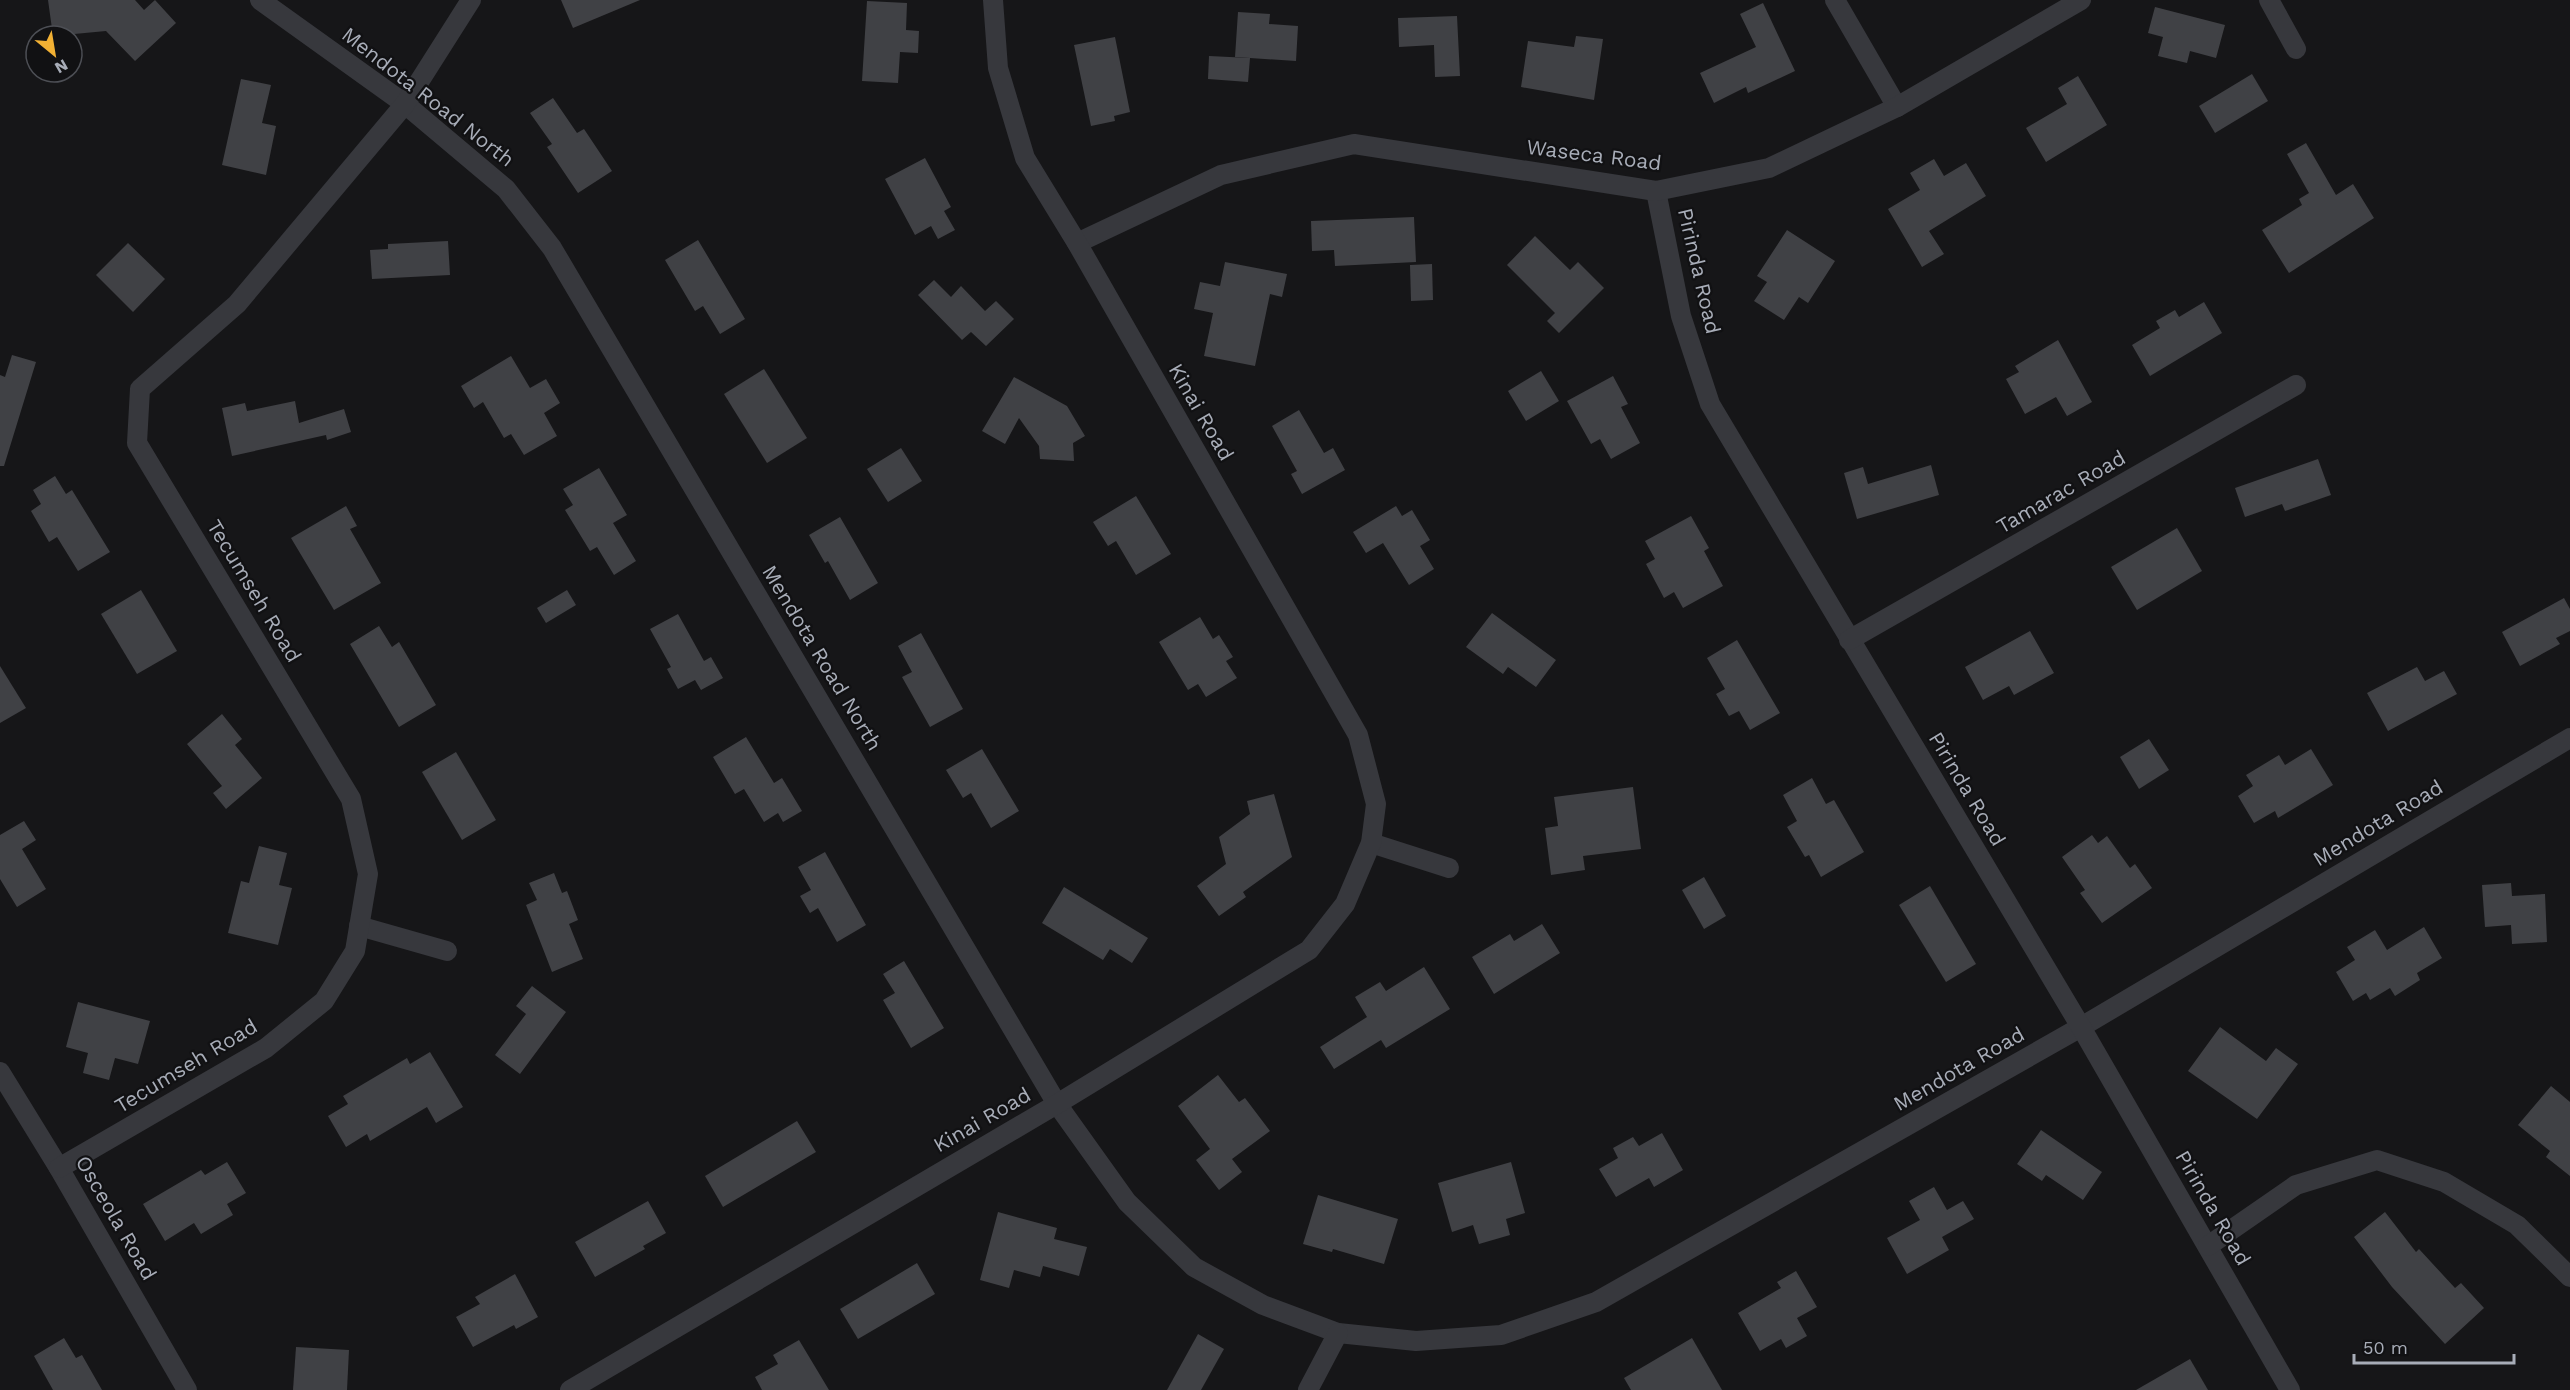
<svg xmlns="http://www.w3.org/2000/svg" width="2570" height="1390" font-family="'Work Sans',sans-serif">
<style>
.building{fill:#404145}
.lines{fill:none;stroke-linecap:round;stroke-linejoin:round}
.minor{stroke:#37383d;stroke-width:20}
.labels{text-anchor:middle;stroke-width:4.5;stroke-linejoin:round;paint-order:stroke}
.street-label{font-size:21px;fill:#a8adb8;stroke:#111113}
</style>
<rect width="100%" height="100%" fill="#161618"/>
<g class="building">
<polygon points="48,0 135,0 144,10 155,0 176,23 135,61 106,31 53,36"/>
<polygon points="561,0 640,0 573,28"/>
<polygon points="867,1 907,3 906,30 919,31 918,53 900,52 898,83 862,81"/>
<polygon points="1763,3 1795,71 1748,93 1746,87 1714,103 1700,73 1756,47 1740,14"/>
<polygon points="2155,7 2225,25 2216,58 2190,51 2187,63 2158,56 2163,37 2148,33"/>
<polygon points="1238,12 1270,14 1269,24 1298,26 1296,61 1235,57"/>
<polygon points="1457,16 1460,76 1435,77 1434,45 1399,47 1398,18"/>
<polygon points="1576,36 1603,39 1594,100 1521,87 1528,41 1574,47"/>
<polygon points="1115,37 1130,112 1114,116 1115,121 1091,126 1074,45"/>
<polygon points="1209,56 1250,58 1248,82 1208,79"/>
<polygon points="2252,74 2268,101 2215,133 2199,106"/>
<polygon points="2078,76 2107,125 2046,162 2026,128 2067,104 2058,88"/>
<polygon points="241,79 271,85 262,123 276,126 266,175 222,165"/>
<polygon points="553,98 577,133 584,129 612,171 578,193 547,147 552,144 530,113"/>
<polygon points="2306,143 2336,195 2353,184 2374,218 2289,273 2262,230 2302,205 2299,199 2309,193 2287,154"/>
<polygon points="925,158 951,207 944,211 955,230 938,239 931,226 915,235 885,179"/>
<polygon points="1934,159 1944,176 1966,163 1986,196 1929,231 1944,254 1922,267 1888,209 1920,190 1910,173"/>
<polygon points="1414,217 1416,262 1335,266 1334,250 1312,251 1311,221"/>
<polygon points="1787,230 1835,261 1808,303 1799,297 1784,320 1754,301 1767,282 1757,276"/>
<polygon points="1535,236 1570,270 1578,262 1604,288 1559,333 1547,321 1555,313 1507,265"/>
<polygon points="698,240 745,319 720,334 703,306 695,311 665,260"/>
<polygon points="448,241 450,275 372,279 370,250 388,249 388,244"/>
<polygon points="128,243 165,279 133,312 96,275"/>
<polygon points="1225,262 1287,274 1282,297 1270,294 1255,366 1204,356 1213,313 1194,309 1200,282 1220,286"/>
<polygon points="1432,264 1433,300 1411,301 1410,265"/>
<polygon points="934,280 951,297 961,286 985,311 996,301 1014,319 986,346 971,332 962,340 918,295"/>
<polygon points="2204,302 2222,333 2150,376 2132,345 2160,328 2156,321 2175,310 2179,317"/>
<polygon points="2058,340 2092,402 2067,416 2056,397 2025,414 2006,379 2019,372 2015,366"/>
<polygon points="12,355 36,362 4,466 0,466 0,375 5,377"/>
<polygon points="511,356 530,388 546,379 560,403 544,413 557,436 524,455 511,434 504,438 483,402 474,408 461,386"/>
<polygon points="764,369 807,438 767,463 724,394"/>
<polygon points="1541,371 1559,401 1526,421 1508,391"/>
<polygon points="1613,376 1628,404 1621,407 1640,443 1611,459 1600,439 1591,444 1567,401"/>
<polygon points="1014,377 1067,406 1085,436 1073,443 1074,461 1040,459 1039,446 1019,418 1005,444 982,431"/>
<polygon points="295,401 299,423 344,409 351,432 327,440 326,435 232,456 222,408 245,403 247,411"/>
<polygon points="1299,410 1324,453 1333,448 1345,470 1302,494 1291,474 1297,471 1272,426"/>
<polygon points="901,448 922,481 888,502 867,469"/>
<polygon points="2318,459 2331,495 2285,511 2282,504 2245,517 2235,488"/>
<polygon points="1931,465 1939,495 1857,519 1844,473 1863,467 1868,484"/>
<polygon points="599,468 627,515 613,523 636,561 614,575 597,547 590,551 565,510 573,505 563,489"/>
<polygon points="55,476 66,494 72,490 110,552 78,571 57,537 49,542 31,511 41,504 33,490"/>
<polygon points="1136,496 1171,554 1136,575 1116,541 1108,546 1093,522"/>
<polygon points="346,506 357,526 350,529 381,583 334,610 291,538"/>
<polygon points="1396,506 1402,516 1412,510 1430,540 1420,546 1434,569 1409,585 1383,543 1366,553 1353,532"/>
<polygon points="1691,516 1709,548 1704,551 1723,586 1683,608 1674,592 1664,598 1646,564 1655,559 1645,541"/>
<polygon points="840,517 878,583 850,600 828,561 825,563 809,535"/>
<polygon points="2177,528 2202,571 2137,610 2111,567"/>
<polygon points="141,590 177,651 137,674 101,614"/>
<polygon points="567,590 576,605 546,623 537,608"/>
<polygon points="2564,598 2570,609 2570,631 2556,638 2560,644 2520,666 2502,632"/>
<polygon points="1492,613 1556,660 1536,687 1508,667 1503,674 1466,647"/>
<polygon points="678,614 704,661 711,657 723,678 701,690 695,680 678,689 667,669 671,667 650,629"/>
<polygon points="1200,617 1213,639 1219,635 1233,657 1226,661 1237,678 1206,697 1198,684 1188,690 1159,642"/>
<polygon points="379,626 392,647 399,642 436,705 399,727 350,644"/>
<polygon points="2030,631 2054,673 2014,695 2009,686 1983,700 1965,667"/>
<polygon points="921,633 963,709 930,727 902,677 912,672 898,646"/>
<polygon points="1737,640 1780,713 1750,730 1739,711 1729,716 1716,694 1725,689 1707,658"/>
<polygon points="0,666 26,708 0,723"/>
<polygon points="2417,667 2425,681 2444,671 2457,694 2388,731 2367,693"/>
<polygon points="222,714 242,739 235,745 262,778 226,809 213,793 222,786 187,744"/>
<polygon points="746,737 774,783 782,778 802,811 783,822 778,813 764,822 744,789 735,794 713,757"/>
<polygon points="2149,739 2169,770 2139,789 2120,757"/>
<polygon points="982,749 1019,811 991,828 971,793 963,798 946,770"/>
<polygon points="2311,749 2333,785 2278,818 2275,811 2254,823 2238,796 2253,786 2246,775 2279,755 2285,765"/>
<polygon points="456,752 496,820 462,840 422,772"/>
<polygon points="1812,778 1826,804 1834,800 1864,852 1821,877 1809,855 1805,857 1787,827 1797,821 1783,795"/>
<polygon points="1633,787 1641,849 1583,856 1585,870 1551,875 1545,828 1558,826 1554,797"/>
<polygon points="1274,794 1292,857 1243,892 1246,897 1219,916 1197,886 1226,864 1219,837 1250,814 1247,801"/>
<polygon points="24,821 36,840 22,849 46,889 17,907 0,879 0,835"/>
<polygon points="2092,835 2098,843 2107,836 2130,868 2135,864 2152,888 2102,923 2080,893 2085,890 2062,857"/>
<polygon points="259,846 287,853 279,885 292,888 278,945 228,933 241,881 249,883"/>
<polygon points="825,852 866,925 837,942 818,908 810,913 800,896 811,890 798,867"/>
<polygon points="554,873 562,893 567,891 578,920 569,924 583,959 552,972 526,905 537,900 529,883"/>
<polygon points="1704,877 1726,916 1704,929 1682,890"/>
<polygon points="2511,883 2512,896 2545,894 2547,942 2512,944 2511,925 2485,927 2482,885"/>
<polygon points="1930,886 1976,964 1946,982 1899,905"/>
<polygon points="1064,887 1148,938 1132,963 1110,949 1103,960 1042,923"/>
<polygon points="1542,924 1560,953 1494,994 1472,957 1510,934 1514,941"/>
<polygon points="2424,927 2442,958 2417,973 2420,980 2395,996 2390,988 2370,1000 2366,993 2353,1001 2336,972 2355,960 2347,947 2375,930 2387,950"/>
<polygon points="904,961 944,1028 911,1048 883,1000 895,993 883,974"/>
<polygon points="1424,967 1450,1009 1386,1048 1381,1040 1334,1069 1320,1047 1367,1017 1355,997 1380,982 1386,991"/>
<polygon points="532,986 566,1012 520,1074 495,1055 526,1014 516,1006"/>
<polygon points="78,1002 150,1021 138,1064 115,1058 109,1080 83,1073 88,1053 66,1047"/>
<polygon points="2220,1027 2266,1061 2276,1048 2298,1064 2257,1119 2188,1071"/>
<polygon points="430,1052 463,1107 436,1123 427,1107 370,1141 367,1134 346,1147 328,1116 348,1104 343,1096 407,1058 410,1064"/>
<polygon points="1218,1075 1239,1102 1245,1098 1270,1131 1232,1159 1242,1172 1219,1190 1196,1160 1210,1149 1178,1106"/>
<polygon points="2551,1086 2570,1102 2570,1176 2546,1157 2550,1151 2518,1125"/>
<polygon points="797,1121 816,1152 723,1207 705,1176"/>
<polygon points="2041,1130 2102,1172 2083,1200 2046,1175 2042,1181 2017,1164"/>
<polygon points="1662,1133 1683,1170 1654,1187 1649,1178 1616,1197 1599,1169 1618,1158 1613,1148 1633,1137 1639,1146"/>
<polygon points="227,1162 246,1193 227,1204 233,1215 201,1234 194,1223 165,1241 143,1204 201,1170 205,1175"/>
<polygon points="1511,1162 1525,1213 1506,1219 1510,1235 1479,1244 1473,1225 1452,1232 1438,1183"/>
<polygon points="1934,1187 1947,1210 1963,1201 1974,1219 1942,1237 1949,1250 1907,1274 1887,1238 1920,1220 1909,1201"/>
<polygon points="1318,1195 1398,1219 1384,1264 1333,1249 1332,1252 1303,1244"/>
<polygon points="648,1201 666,1233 643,1246 645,1249 595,1277 575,1242"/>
<polygon points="998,1212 1057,1228 1054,1239 1087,1247 1079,1276 1043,1266 1040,1277 1014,1270 1009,1288 980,1280"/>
<polygon points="2385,1212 2416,1252 2419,1249 2455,1288 2461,1283 2484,1308 2445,1344 2392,1287 2354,1237"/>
<polygon points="917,1263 935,1294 858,1339 840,1309"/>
<polygon points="1796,1271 1817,1307 1797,1318 1807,1336 1786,1348 1781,1339 1760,1351 1738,1313 1781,1288 1777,1282"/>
<polygon points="515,1274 538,1317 516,1329 514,1325 473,1347 456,1317 480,1304 475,1297"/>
<polygon points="1198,1334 1224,1349 1201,1390 1167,1390"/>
<polygon points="64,1338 76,1358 82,1355 102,1390 53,1390 34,1356"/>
<polygon points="1692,1338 1722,1390 1631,1390 1624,1378"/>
<polygon points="799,1340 829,1390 762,1390 755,1377 778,1364 773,1355"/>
<polygon points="296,1347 349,1350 347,1390 293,1390"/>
<polygon points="2190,1359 2208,1390 2136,1390"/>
</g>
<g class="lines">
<g class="minor">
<polyline points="260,0 405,104 506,189 552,248 1057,1104 1127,1202 1194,1267 1263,1305 1338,1333 1416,1341 1501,1335 1596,1302 2081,1027 2570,738"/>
<polyline points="1835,0 1897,107"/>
<polyline points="2269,0 2296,49"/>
<polyline points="1656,191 1681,316 1710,404 2081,1027 2290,1390"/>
<polyline points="1077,243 1221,175 1354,144 1656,191 1769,168 1897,107 2081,0"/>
<polyline points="1849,640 2296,385"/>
<polyline points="1371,843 1449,868"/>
<polyline points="359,926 447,951"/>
<polyline points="0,1072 59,1168 187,1390"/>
<polyline points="59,1168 266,1048 324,1001 355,951 368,874 351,799 137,443 140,389 237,304 405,104 471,0"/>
<polyline points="2208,1246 2296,1185 2377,1160 2444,1182 2517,1225 2570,1277"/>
<polyline points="570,1390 1057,1104 1309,950 1345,904 1371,843 1376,804 1358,735 1077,243 1025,158 998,68 993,0"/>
<polyline points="1308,1390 1338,1333"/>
</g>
</g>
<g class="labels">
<g class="street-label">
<text transform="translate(428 97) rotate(38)" y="7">Mendota Road North</text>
<text transform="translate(1594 155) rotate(7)" y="7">Waseca Road</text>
<text transform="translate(1699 271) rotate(77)" y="7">Pirinda Road</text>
<text transform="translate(1201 412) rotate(60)" y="7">Kinai Road</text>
<text transform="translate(2061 492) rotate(-30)" y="7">Tamarac Road</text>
<text transform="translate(254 591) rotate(59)" y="7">Tecumseh Road</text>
<text transform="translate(822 658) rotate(59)" y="7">Mendota Road North</text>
<text transform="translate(1967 789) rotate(59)" y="7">Pirinda Road</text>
<text transform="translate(2378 823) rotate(-31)" y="7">Mendota Road</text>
<text transform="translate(186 1066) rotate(-31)" y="7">Tecumseh Road</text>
<text transform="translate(1959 1069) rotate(-30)" y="7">Mendota Road</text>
<text transform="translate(982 1120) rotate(-30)" y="7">Kinai Road</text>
<text transform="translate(2213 1208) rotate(60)" y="7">Pirinda Road</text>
<text transform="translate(116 1218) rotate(60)" y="7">Osceola Road</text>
</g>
</g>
<g transform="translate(54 54) rotate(150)"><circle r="28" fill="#111113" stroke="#4d4f55" stroke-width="1.5"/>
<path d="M0-4.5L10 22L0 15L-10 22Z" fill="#f2b134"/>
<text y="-9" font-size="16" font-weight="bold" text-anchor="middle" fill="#a8adb8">N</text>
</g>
<path d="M2354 1354v9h160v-9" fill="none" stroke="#a8adb8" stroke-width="3"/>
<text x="2363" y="1354" font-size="18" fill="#a8adb8" stroke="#111113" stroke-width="4.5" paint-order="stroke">50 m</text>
</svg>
